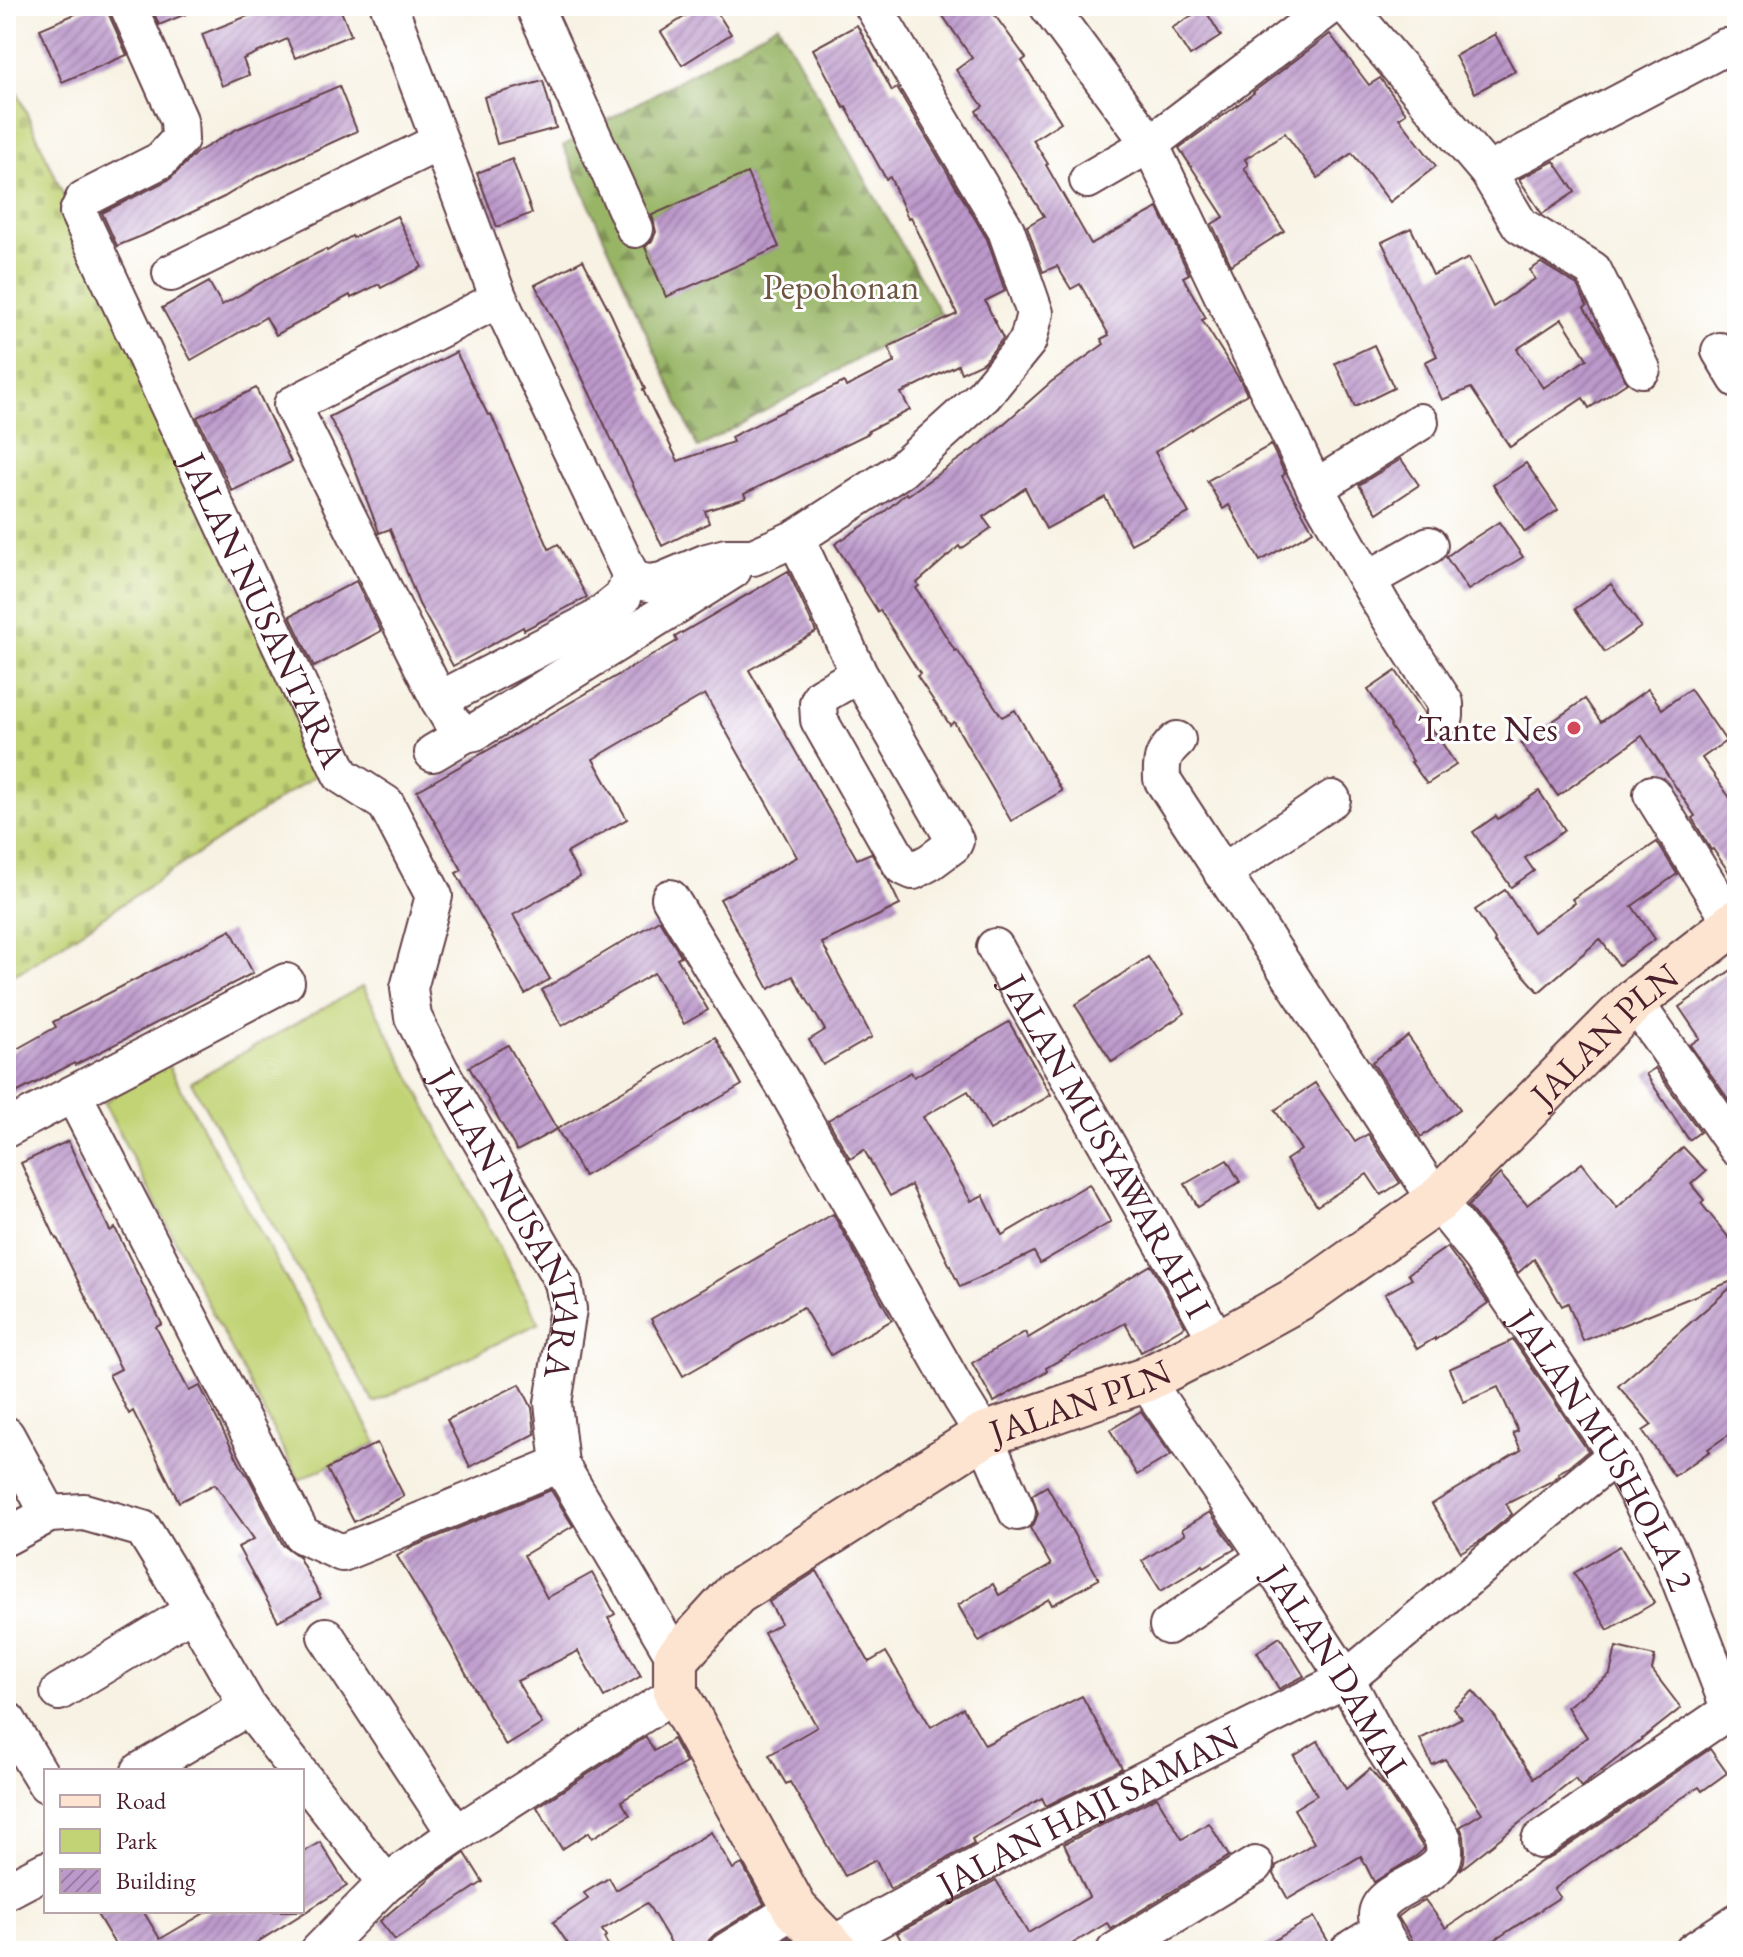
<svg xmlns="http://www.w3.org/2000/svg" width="1743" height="1957" font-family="'EB Garamond',serif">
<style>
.green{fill:#c1d375;stroke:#867950;stroke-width:2}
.forest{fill:url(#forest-firs);stroke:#716a48;stroke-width:2;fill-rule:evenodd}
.cemetery{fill:url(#cemetery-stones);stroke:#867950;stroke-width:2}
.building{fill:url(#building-hatch);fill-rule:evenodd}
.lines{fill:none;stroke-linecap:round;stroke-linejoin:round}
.street-casing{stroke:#643f47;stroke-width:40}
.secondary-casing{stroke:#643f47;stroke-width:48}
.street{stroke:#fff;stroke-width:36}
.secondary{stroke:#fde4d1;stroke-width:44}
.poi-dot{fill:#d1495b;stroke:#fff;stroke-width:3}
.labels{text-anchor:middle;stroke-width:6;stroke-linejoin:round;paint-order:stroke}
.park-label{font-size:36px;fill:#6e5541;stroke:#fff}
.street-label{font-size:36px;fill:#4a1f2b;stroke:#fff}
.poi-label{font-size:36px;fill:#4a1f2b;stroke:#fff;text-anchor:end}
</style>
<defs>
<pattern id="forest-firs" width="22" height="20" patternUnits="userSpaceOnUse" patternTransform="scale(2)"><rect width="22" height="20" fill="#98b566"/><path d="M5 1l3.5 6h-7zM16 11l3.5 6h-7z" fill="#7e9354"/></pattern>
<pattern id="cemetery-stones" width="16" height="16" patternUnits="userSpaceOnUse" patternTransform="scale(2)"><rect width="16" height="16" fill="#c1d375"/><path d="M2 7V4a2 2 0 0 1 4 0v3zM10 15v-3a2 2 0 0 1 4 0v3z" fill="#a7b565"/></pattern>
<pattern id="building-hatch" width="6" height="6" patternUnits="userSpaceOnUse" patternTransform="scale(2)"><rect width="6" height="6" fill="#bc99cb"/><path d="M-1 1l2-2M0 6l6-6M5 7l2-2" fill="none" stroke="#9b7ca5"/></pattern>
</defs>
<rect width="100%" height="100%" fill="#fff"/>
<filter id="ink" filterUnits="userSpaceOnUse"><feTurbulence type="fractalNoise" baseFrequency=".0125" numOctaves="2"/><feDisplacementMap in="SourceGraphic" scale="16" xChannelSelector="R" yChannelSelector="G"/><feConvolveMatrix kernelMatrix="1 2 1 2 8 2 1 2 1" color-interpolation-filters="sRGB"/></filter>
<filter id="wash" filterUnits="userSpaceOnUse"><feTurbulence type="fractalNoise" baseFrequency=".006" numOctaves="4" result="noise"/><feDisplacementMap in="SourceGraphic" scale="32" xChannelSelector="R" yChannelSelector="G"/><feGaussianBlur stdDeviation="1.8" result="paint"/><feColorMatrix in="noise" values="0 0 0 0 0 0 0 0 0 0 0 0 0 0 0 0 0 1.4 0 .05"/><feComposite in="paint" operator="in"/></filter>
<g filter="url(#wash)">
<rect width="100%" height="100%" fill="#f7f2e3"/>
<g class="green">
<polygon points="363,986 539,1323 374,1403 191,1082"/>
<polygon points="164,1058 377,1443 299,1480 104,1103"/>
</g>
<path class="forest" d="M778 24 940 313 698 448 563 146ZM747 174 778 247 666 296 634 223Z"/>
<polygon class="cemetery" points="6,67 322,771 23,970 6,978"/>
<g id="blocks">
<g class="building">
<polygon points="94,6 107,6 109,15 127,55 62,82 40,29"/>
<polygon points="151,6 203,6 203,7 159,25"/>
<polygon points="273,6 339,6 351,35 295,58 287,39 243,59 249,75 222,86 202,34"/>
<polygon points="701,6 713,6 731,34 682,65 661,32"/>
<polygon points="936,6 988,6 1026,58 1022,61 1061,122 1033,140 1048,164 1046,165 1091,244 1158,208 1189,274 1183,277 1206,318 1202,320 1240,380 1247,394 1155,452 1189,513 1131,544 1105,497 1046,529 1025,488 983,517 991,528 961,549 959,546 917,583 919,586 916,588 955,651 957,650 1002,717 1015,710 1062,791 1011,821 954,722 950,725 917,676 920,674 880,610 878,612 835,544 883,513 906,493 908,495 982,443 1051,382 1104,344 1101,339 1109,335 1080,284 1071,289 1057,266 1043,272 1027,226 1044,216 976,111 983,106 956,70 972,58"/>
<polygon points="1204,8 1221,36 1190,56 1172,28"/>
<polygon points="857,25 892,91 897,88 987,239 1005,291 985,301 1003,338 984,362 961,373 958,365 901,393 910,410 868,431 869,433 744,494 746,498 705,511 709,523 662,546 564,339 535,285 583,260 611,314 645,389 643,390 678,461 733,442 731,437 775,415 844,382 846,387 895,362 888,347 957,314 911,217 908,218 890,177 886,179 846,107 844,108 813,49"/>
<polygon points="1330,34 1369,85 1380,78 1406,113 1399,118 1436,166 1390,202 1352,153 1318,178 1285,133 1245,159 1248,165 1244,168 1284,231 1231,265 1212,224 1224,217 1179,148 1254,93 1253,92"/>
<polygon points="1495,34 1515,71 1475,93 1455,56"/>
<polygon points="543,81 556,128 497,144 484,97"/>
<polygon points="339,86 357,131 257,177 224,197 144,235 117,246 102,213 170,179 196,153 237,129"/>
<polygon points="512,159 532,213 497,227 477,173"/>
<polygon points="1554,161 1575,192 1542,214 1519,179"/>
<polygon points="747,173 779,247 666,297 645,247 652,241 656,232 652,215"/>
<polygon points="397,216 422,267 381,288 379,284 351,298 350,295 276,335 266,317 191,360 162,308 209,282 222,305 289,267 326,249 327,251 352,236 353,238"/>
<path d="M1411 228 1433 275 1469 258 1493 307 1535 279 1530 270 1541 263 1577 285 1587 306 1584 308 1600 332 1627 383 1589 408 1583 398 1510 447 1471 388 1442 400 1425 362 1437 356 1382 242ZM1562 319 1587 359 1543 388 1517 349Z"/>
<polygon points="1374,345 1394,388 1355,407 1335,363"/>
<polygon points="456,352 488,415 491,414 549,549 558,544 587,597 524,630 523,627 453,666 419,604 390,529 379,533 379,532 349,454 329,417"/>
<polygon points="256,388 291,462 232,491 197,417"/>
<polygon points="1271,445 1285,474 1282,476 1313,531 1260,561 1229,505 1223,509 1207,481"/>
<polygon points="1401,459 1419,485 1377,513 1359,485"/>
<polygon points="1526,463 1558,510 1525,532 1493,485"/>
<polygon points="1499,522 1523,557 1468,590 1446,557 1468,541 1468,542"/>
<polygon points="788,571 816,632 749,670 857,859 871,853 888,880 900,905 822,943 872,1037 823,1065 809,1040 825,1030 793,976 769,989 720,899 797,857 705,694 593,759 627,819 567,853 580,877 513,915 550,979 525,994 456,873 462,870 417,791 677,641 675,637"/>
<polygon points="356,581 381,631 314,667 290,616"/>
<polygon points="1611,584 1641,627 1605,652 1575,609"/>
<polygon points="1396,671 1424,713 1427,727 1437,735 1456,765 1427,784 1411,762 1413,761 1390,726 1391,725 1368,690"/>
<polygon points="1648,689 1662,709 1690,689 1726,741 1702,758 1737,808 1737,884 1713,849 1711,850 1692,818 1695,816 1642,736 1558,796 1521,743 1585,699 1601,722"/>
<polygon points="1539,791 1565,830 1525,858 1534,871 1511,887 1473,832 1496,816 1498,819"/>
<polygon points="1657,842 1677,874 1632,906 1655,939 1619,965 1600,939 1539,992 1494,942 1495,940 1475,910 1505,890 1533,932 1575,903 1572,899"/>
<polygon points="659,920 681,956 677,958 708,1010 684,1024 654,973 562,1026 542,990"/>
<polygon points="231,930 253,973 75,1065 74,1063 6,1098 6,1055 56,1027 53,1022"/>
<polygon points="1148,957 1185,1013 1112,1062 1075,1005"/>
<polygon points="1737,966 1737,1109 1736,1110 1690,1045 1700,1038 1679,1007"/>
<polygon points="1009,1022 1051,1095 990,1130 968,1091 923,1117 971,1201 983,1195 1002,1235 1089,1184 1111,1222 1040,1263 1034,1252 960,1287 911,1185 890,1196 864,1150 850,1159 828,1120 911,1072 914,1077"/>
<polygon points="1408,1036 1460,1109 1421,1137 1372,1062"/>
<polygon points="715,1037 742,1085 584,1176 557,1129"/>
<polygon points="508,1045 557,1129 517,1151 469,1067"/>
<polygon points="1655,1068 1700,1132 1689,1140 1646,1074"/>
<polygon points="1315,1083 1355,1142 1368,1134 1400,1183 1381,1195 1367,1174 1317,1206 1286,1160 1301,1150 1275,1110"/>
<polygon points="68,1141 110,1231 115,1228 162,1324 156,1327 189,1391 200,1386 242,1468 249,1478 283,1545 298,1556 321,1598 278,1621 238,1547 254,1539 215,1484 179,1502 133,1411 129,1414 109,1375 121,1369 57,1238 56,1239 21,1163"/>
<polygon points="1683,1147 1706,1171 1691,1184 1704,1200 1701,1203 1737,1248 1737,1279 1583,1341 1568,1303 1562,1306 1534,1259 1518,1273 1498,1244 1468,1206 1500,1174 1527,1205 1582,1163 1617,1208"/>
<polygon points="1227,1160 1240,1182 1198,1207 1185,1184"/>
<polygon points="833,1214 892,1320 831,1355 803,1307 683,1376 651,1319"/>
<polygon points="1447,1247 1488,1303 1435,1340 1435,1338 1417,1349 1385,1294 1412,1279 1408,1274"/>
<polygon points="1151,1265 1185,1326 1141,1352 1125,1323 1046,1368 1047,1371 994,1402 972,1363 1025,1332 1028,1338"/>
<polygon points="1737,1282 1737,1429 1708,1449 1710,1451 1674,1476 1643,1431 1652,1425 1618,1386"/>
<polygon points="1513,1340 1588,1451 1567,1468 1558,1473 1559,1475 1550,1482 1506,1504 1512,1514 1480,1541 1461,1552 1432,1504 1521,1450 1513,1433 1518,1431 1498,1387 1464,1402 1449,1369"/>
<polygon points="520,1384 532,1408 535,1434 470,1467 447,1420"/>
<polygon points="1141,1411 1171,1455 1137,1475 1110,1430"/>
<polygon points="377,1443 404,1496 354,1522 327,1469"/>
<polygon points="1047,1486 1099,1579 1052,1605 1049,1599 979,1641 958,1605 993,1584 999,1595 1051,1565 1030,1528 1034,1524 1038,1514 1032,1495"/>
<polygon points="551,1490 573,1526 524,1555 547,1598 592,1573 615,1614 608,1618 641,1676 604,1697 578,1651 517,1681 542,1724 506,1746 450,1644 397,1556 410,1548"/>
<polygon points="1210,1512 1235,1549 1204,1567 1203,1565 1161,1591 1142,1561 1185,1534 1182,1529"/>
<polygon points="1620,1546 1654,1603 1608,1630 1574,1573"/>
<polygon points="817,1571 869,1662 886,1652 931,1727 963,1708 985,1745 1082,1696 1122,1768 1046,1806 1042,1798 972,1839 974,1844 890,1889 876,1860 845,1876 790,1782 786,1784 769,1755 817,1727 764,1633 781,1623 769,1602"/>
<polygon points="1280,1637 1304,1676 1279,1689 1257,1652"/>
<polygon points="1616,1647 1655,1656 1652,1670 1681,1708 1581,1787 1575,1779 1460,1870 1464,1862 1465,1851 1464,1836 1460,1827 1482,1813 1445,1759 1432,1765 1420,1739 1462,1718 1453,1708 1473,1691 1496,1718 1505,1736 1534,1778 1587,1737 1567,1707 1610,1674"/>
<polygon points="646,1737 654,1751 673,1739 686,1763 621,1801 630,1815 592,1838 589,1832 562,1849 537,1807"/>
<polygon points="1318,1741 1346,1789 1370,1769 1383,1785 1423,1847 1423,1850 1416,1856 1374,1882 1361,1856 1288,1899 1274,1874 1276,1866 1314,1843 1294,1809 1317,1795 1294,1756"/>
<polygon points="1710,1749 1727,1773 1702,1791 1699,1787 1677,1801 1554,1889 1560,1897 1478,1951 1414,1951 1417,1948 1398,1917 1407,1910 1425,1900 1446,1928 1542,1861 1552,1857"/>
<polygon points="1157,1797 1182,1839 1209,1823 1229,1856 1111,1929 1107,1923 1060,1951 907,1951 897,1933 996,1880 1028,1933 1089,1897 1064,1844"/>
<polygon points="711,1832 733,1869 742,1864 764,1904 715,1934 709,1940 706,1951 676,1951 647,1903 602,1930 606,1936 604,1938 611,1951 573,1951 553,1922 588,1899 584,1893 609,1878 616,1890"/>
<polygon points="320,1842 347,1886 243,1951 119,1951 95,1911 143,1911 160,1939 208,1911 302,1911 302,1853"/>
<polygon points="465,1853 483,1882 395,1940 380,1921 436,1873"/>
<polygon points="1314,1917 1329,1943 1327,1951 1256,1951"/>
<polygon points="788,1938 801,1951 767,1951"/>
</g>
</g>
</g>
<g filter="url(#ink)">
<use href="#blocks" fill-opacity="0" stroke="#643f47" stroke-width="2"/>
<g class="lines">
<g class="street-casing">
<g id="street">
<path id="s1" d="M128 6 179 120 180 139 161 160 84 199 78 212 341 775 386 804 434 896 409 988 413 1017 440 1070 563 1282 568 1309 553 1403 560 1464"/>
<polyline points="389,6 499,299"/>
<polyline points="534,6 635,229"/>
<polyline points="1048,6 1150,144 1315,488 1381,604 1445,703 1445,716"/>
<polyline points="1347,6 1488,172 1520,225 1593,270 1642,369"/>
<polyline points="1488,172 1725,47"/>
<polyline points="1088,180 1150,144 1331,6"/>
<polyline points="171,273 439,142"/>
<polyline points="1720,351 1737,379"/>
<polyline points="1315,488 1420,422"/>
<polyline points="796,538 859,674 955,841 953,845 930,862 913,871 902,866 819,720 818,703 821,696 859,674"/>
<polyline points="631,576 623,597 594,620 439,700 292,405 499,299 631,576 639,581 649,583 662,581 707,562 726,557 753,557 796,538 901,470 984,395 1028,341 1035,313 1006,230 873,6"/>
<polyline points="1367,580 1429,545"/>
<polyline points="439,700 452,722 465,734 475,732 733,570"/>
<path id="s2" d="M1177 740C1163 753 1161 759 1162 779L1437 1201 1482 1257 1616 1455 1670 1554 1730 1710 1737 1719"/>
<polyline points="433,753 465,734"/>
<polyline points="1652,794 1732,923"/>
<polyline points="1222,873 1332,799"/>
<polyline points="670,898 785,1087 961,1398 984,1435 1017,1512"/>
<path id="s3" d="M995 947C1069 1080 1146 1210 1218 1343"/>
<polyline points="1634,1001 1737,1148"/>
<polyline points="73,1094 302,1535 342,1553 560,1464 676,1659"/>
<polyline points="6,1129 286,982"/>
<path id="s4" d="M1145 1380 1267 1558 1346 1679 1381 1744 1443 1839C1444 1845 1445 1853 1443 1858 1433 1882 1377 1889 1377 1916 1377 1926 1388 1943 1393 1951"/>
<polyline points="6,1435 49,1514"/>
<polyline points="6,1537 49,1514 84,1512 143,1529 193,1611 248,1707 298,1771"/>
<polyline points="1168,1626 1267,1558"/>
<polyline points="326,1636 456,1834"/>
<polyline points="59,1692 193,1611"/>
<polyline points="6,1722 8,1721 46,1784"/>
<polyline points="140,1771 248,1707"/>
<polyline points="302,1776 386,1883"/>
<polyline points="1540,1840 1730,1710"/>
<polyline points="6,1891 46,1870"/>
<path id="s5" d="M831 1945 1044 1830 1346 1679 1616 1455"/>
<polyline points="319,1951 386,1883 456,1834 676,1693"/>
<polyline points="727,1951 795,1909"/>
<polyline points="1115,1951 1255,1865"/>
<polyline points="1348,1951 1382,1930"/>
<polyline points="1693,1951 1737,1922"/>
</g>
</g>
<g class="secondary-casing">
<g id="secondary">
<path id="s6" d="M836 1951 795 1909 676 1693V1659L736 1593 984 1435 1145 1380 1218 1343 1301 1297 1437 1201 1634 1001 1737 921"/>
</g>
</g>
<use href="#street" class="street"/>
<use href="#secondary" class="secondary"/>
</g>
</g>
<circle class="poi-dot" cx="1574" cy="728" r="8"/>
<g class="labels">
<g class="park-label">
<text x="841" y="299">Pepohonan</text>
</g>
<g class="street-label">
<text dy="13" stroke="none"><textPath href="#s1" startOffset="712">JALAN NUSANTARA</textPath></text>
<text dy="13" stroke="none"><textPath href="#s6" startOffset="1472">JALAN PLN</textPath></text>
<text dy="13" stroke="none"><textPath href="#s3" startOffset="228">JALAN MUSYAWARAH I</textPath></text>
<text dy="13" stroke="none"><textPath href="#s1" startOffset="1408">JALAN NUSANTARA</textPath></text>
<text dy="13" stroke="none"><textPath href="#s6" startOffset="824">JALAN PLN</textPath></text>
<text dy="13" stroke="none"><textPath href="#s2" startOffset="848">JALAN MUSHOLA 2</textPath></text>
<text dy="13" stroke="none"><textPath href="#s4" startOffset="348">JALAN DAMAI</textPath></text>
<text dy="13" stroke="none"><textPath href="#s5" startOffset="290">JALAN HAJI SAMAN</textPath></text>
</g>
<g class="poi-label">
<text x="1558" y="741">Tante Nes</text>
</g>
</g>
<rect width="1743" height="1957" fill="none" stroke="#fff" stroke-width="32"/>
<rect x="44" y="1769" width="260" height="144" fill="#ffffff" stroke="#b7a5aa" stroke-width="2"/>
<rect x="60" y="1795" width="40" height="12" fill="#fde4d1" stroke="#b7a5aa" stroke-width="2"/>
<text x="116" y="1809" font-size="24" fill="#4a1f2b">Road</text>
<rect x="60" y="1829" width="40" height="24" fill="#c1d375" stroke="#b7a5aa" stroke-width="2"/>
<text x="116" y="1849" font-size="24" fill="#4a1f2b">Park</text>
<rect x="60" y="1869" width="40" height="24" fill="url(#building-hatch)" stroke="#b7a5aa" stroke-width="2"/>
<text x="116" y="1889" font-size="24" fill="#4a1f2b">Building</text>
</svg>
